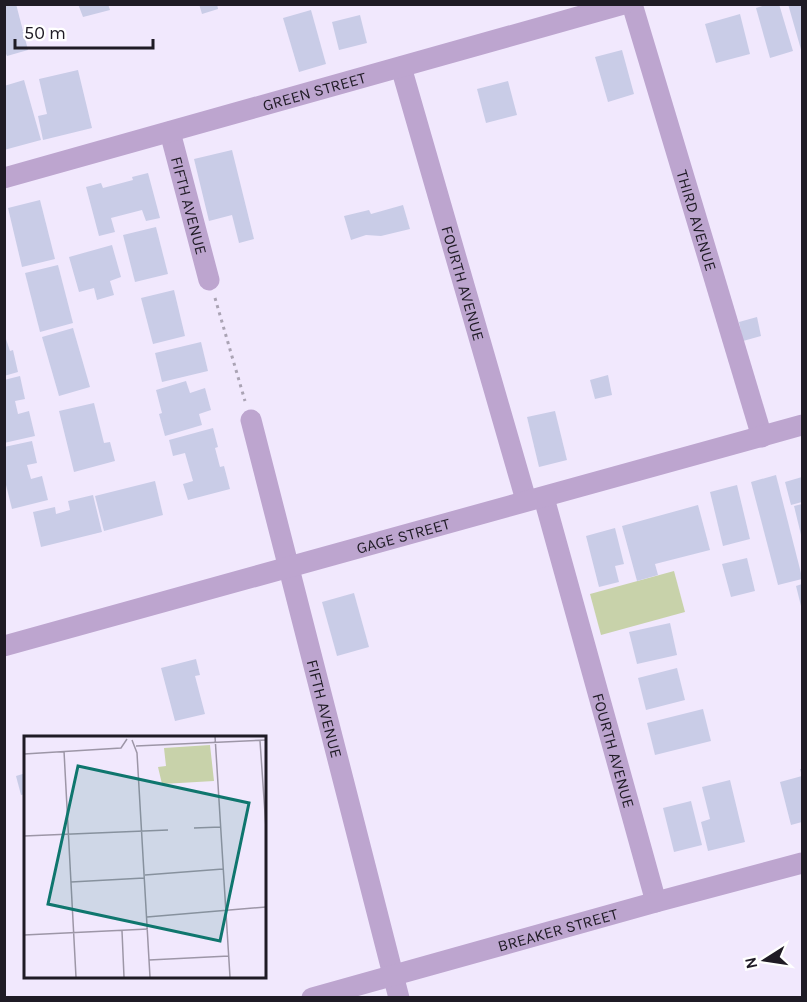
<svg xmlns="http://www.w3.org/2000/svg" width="807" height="1002" font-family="Karla,sans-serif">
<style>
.green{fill:#c8d2aa}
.building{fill:#c9cce7}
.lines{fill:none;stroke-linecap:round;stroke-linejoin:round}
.path{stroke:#aaa3b4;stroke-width:3;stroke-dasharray:3 4.5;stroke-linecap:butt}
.minor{stroke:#bda5cf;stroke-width:21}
.labels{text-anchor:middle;stroke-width:5;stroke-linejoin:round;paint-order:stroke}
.street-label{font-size:16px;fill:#1f1b25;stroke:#fff}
.inset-road{fill:none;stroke:#9d96a7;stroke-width:1.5}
.view{fill:#0f766e;fill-opacity:0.15;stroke:#0f766e;stroke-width:3}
.inset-edge{fill:none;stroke:#1f1b25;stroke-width:3}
</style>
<rect width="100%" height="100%" fill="#f1e8fd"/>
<polygon class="green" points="674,571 685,612 601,635 590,594"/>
<g class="building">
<polygon points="4,4 16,4 28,50 7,56 4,49"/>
<polygon points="78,4 108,4 110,10 83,17"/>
<polygon points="199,4 217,4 218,9 202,14"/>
<polygon points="769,4 779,4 793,51 770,58 756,8"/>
<polygon points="788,4 802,4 802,53"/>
<polygon points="311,10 326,64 299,72 283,18"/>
<polygon points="740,14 750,54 716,63 705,24"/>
<polygon points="360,15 367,43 339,50 332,22"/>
<polygon points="622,50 634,94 608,102 595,57"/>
<polygon points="78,70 92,128 43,140 38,116 47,114 39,79"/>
<polygon points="24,80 41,140 4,150 4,86"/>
<polygon points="508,81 517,115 486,123 477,89"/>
<polygon points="232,150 254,239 239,243 232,215 209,221 194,159"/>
<polygon points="148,173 160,218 146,221 142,210 111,218 115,232 99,236 86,187 101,183 103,188 133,180 132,177"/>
<polygon points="40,200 55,259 22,267 8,208"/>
<polygon points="403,205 410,229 381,236 366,235 351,240 344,216 369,210 371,214"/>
<polygon points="156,227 168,274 135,282 123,235"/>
<polygon points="112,245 121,277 110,281 114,295 97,300 94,288 79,292 69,257"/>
<polygon points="58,265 73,323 40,332 25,273"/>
<polygon points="174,290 185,336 153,344 141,298"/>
<polygon points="757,317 761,336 743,341 739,322"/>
<polygon points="73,328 90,387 59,396 42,337"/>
<polygon points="4,333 10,351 13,350 18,372 4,376"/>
<polygon points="201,342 208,371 162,382 155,353"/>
<polygon points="608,375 612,395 595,399 590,380"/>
<polygon points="20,376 25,399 15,401 18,414 29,411 35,436 4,443 4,380"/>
<polygon points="186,381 190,393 205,388 211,410 199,414 202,425 165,436 159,414 162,413 156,390"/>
<polygon points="94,403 104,443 110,442 115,461 74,472 59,411"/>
<polygon points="555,411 567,460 539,467 527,417"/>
<polygon points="213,428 218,447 215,448 220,467 224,466 230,489 188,500 183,484 193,481 185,453 173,456 169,440"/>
<polygon points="32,441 37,463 27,465 31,479 42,476 48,500 12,509 4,477 4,447"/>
<polygon points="776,475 802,577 802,579 778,585 751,482"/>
<polygon points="802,477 802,502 791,505 785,482"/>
<polygon points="155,481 163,515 104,531 95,496"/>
<polygon points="737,485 750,539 723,546 710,492"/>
<polygon points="93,495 102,532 41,547 33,512 55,507 56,514 70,510 68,501"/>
<polygon points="802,504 802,539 794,506"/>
<polygon points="698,505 710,550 655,564 658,575 637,581 622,526"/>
<polygon points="615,528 624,564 615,566 619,582 599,587 586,536"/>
<polygon points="747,558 755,591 731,597 722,564"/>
<polygon points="802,584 802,610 796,586"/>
<polygon points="354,593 369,647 337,656 322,602"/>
<polygon points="670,623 677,655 637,664 629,632"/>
<polygon points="196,659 200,675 195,676 205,714 175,721 161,668"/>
<polygon points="677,668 685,700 646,710 638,678"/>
<polygon points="703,709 711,741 655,755 647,723"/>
<polygon points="800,769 802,769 802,822 791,825 780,782 802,776"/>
<polygon points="26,773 26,794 21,795 16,776"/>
<polygon points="730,780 745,842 708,851 701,822 710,819 702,787"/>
<polygon points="691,801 702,845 674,852 663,808"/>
</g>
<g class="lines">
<polyline class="path" points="215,298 245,401"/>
<g class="minor">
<path id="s1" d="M632 4 762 437"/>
<path id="s2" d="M401 67 526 500"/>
<path id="s3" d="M170 132 209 280"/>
<path id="s4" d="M4 178 624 4"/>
<path id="s5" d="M251 420 399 998"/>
<path id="s6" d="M544 498 656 902"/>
<path id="s7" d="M4 646 802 425"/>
<path id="s8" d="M312 998 656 902 802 863"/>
</g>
</g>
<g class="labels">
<g class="street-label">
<text dy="6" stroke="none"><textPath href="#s4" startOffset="322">GREEN STREET</textPath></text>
<text dy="6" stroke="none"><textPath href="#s3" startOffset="76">FIFTH AVENUE</textPath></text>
<text dy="6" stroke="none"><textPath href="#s1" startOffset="226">THIRD AVENUE</textPath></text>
<text dy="6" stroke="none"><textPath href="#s2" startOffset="225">FOURTH AVENUE</textPath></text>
<text dy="6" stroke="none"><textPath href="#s7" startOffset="414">GAGE STREET</textPath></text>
<text dy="6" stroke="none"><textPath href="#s5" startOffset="298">FIFTH AVENUE</textPath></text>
<text dy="6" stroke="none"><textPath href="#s6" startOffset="262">FOURTH AVENUE</textPath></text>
<text dy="6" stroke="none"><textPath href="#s8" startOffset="255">BREAKER STREET</textPath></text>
</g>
</g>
<g transform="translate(24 736)">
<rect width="242" height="242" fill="#f1e8fd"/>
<path d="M186 9 190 45 138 48 134 31 142 30 140 12Z" fill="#c8d2aa"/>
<path class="inset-road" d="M191 0 206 241M108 4 113 17 126 241M236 5 242 92M112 10 242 4M40 15 52 241M0 18 97 12 103 3M170 92 197 91M0 100 144 94M121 139 199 133M47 146 120 142M123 181 242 171M98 195 100 241M0 199 124 193M125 224 205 220"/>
<path class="view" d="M54 30 225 67 196 205 24 168Z"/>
<rect width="242" height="242" class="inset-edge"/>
</g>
<rect width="807" height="1002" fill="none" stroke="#1f1b25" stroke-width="12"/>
<g transform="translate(765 960) rotate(258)" stroke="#ffffff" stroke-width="4.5" paint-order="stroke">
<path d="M0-4.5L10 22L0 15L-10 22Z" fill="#1f1b25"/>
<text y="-9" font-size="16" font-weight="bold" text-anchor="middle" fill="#1f1b25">N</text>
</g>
<path d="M15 39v9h138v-9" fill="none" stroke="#1f1b25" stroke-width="3"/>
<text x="24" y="39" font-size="18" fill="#1f1b25" stroke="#ffffff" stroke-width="4.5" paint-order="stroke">50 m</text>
</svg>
